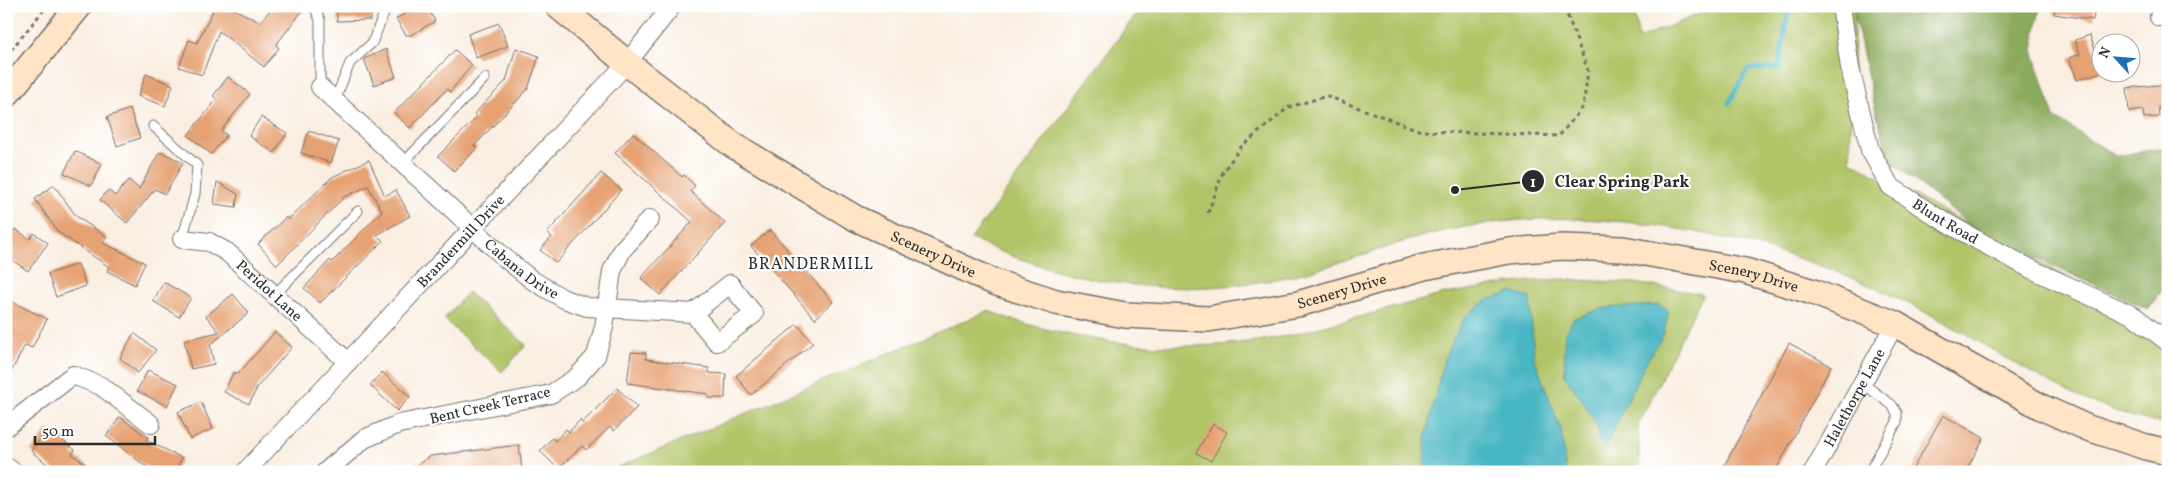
<svg xmlns="http://www.w3.org/2000/svg" width="2174" height="478" font-family="Vollkorn,serif">
<style>
.green{fill:#b1c467;stroke:#6e7849}
.forest{fill:#8caa5c;stroke:#5c6a44}
.water{fill:#47b5c2;stroke:#397076}
.lines{fill:none;stroke-linecap:round;stroke-linejoin:round}
.stream{stroke:#47b5c2;stroke-width:5}
.building{fill:#e6a273}
.lane-casing{stroke:#736f6b;stroke-width:11}
.street-casing{stroke:#736f6b;stroke-width:20}
.secondary-casing{stroke:#736f6b;stroke-width:28}
.path{stroke:#736f6b;stroke-width:3;stroke-dasharray:4 4;stroke-linecap:butt}
.lane{stroke:#fff;stroke-width:9}
.street{stroke:#fff;stroke-width:18}
.secondary{stroke:#ffe4c6;stroke-width:25}
.labels{text-anchor:middle;stroke-width:4.5;stroke-linejoin:round;paint-order:stroke}
.street-label{font-size:15px;fill:#2b2b2b;stroke:#fff}
.neighbourhood-label{font-size:16px;letter-spacing:1px;fill:#2b2b2b;stroke:#fff}
.leader{fill:none;stroke:#2b2b2b;stroke-width:2}
.callout-dot{fill:#2b2b2b;stroke:#fff;stroke-width:2}
.mark-label{font-size:15px;text-anchor:middle;font-weight:bold;fill:#fff}
.callout-label{font-size:16px;text-anchor:middle;font-weight:bold;fill:#2b2b2b;stroke:#fff;stroke-width:4.5;stroke-linejoin:round;paint-order:stroke}
</style>
<rect width="100%" height="100%" fill="#fff"/>
<filter id="ink" filterUnits="userSpaceOnUse"><feTurbulence type="fractalNoise" baseFrequency=".02" numOctaves="2"/><feDisplacementMap in="SourceGraphic" scale="10" xChannelSelector="R" yChannelSelector="G"/><feConvolveMatrix kernelMatrix="1 2 1 2 8 2 1 2 1" color-interpolation-filters="sRGB"/></filter>
<filter id="wash" filterUnits="userSpaceOnUse"><feTurbulence type="fractalNoise" baseFrequency=".0096" numOctaves="4" result="noise"/><feDisplacementMap in="SourceGraphic" scale="20" xChannelSelector="R" yChannelSelector="G"/><feGaussianBlur stdDeviation="1.12" result="paint"/><feColorMatrix in="noise" values="0 0 0 0 0 0 0 0 0 0 0 0 0 0 0 0 0 1.4 0 .05"/><feComposite in="paint" operator="in"/></filter>
<g filter="url(#wash)">
<rect width="100%" height="100%" fill="#faeee1"/>
<g class="green">
<path d="M1142 6H1633L1639 39 1718 6H1855L1850 161 2168 331V425C2133 418 2099 407 2066 391 2019 368 1976 338 1929 314 1822 257 1700 223 1579 219 1526 217 1474 223 1423 236 1387 246 1351 260 1315 270 1195 302 1083 290 971 239Z"/>
<path d="M1560 279 1634 283 1703 294 1638 425 1640 472H607L988 311C1084 347 1191 356 1291 335L1445 294 1511 283Z"/>
<polygon points="468,292 526,345 502,372 444,319"/>
</g>
<polygon class="forest" points="1853,6 2040,6 2033,50 2054,117 2116,156 2168,147 2168,283 2148,309 1980,233 1889,160 1871,92"/>
<g class="water">
<polygon points="1511,292 1530,298 1534,357 1561,430 1566,472 1424,472 1426,436 1444,359 1464,318 1485,301"/>
<polygon points="1659,305 1669,311 1663,336 1646,362 1606,446 1598,440 1599,430 1583,401 1565,376 1564,338 1573,319 1602,308"/>
</g>
<g class="lines">
<polyline class="stream" points="1729,103 1748,69 1779,68 1789,6"/>
</g>
<g id="blocks">
<g class="building">
<polygon points="215,6 228,6 260,22 274,6 306,6 276,45 279,48 264,67 219,31 202,75 179,67 189,40 197,43"/>
<polygon points="337,6 371,6 371,20 337,21"/>
<polygon points="417,6 426,6 435,21 411,35 406,35 396,19"/>
<polygon points="2055,6 2095,6 2093,20 2054,14"/>
<polygon points="499,23 508,46 476,58 468,34"/>
<polygon points="2090,35 2102,72 2077,80 2069,58 2080,54 2075,40"/>
<polygon points="516,48 539,56 528,89 474,146 477,148 454,171 438,156 477,117 474,114 506,81"/>
<polygon points="386,49 396,77 374,85 364,59"/>
<polygon points="455,50 472,65 450,92 447,89 410,128 394,113"/>
<polygon points="146,74 173,85 165,106 138,96"/>
<polygon points="228,77 250,94 221,131 227,135 211,154 188,135 217,99 213,96"/>
<polygon points="2168,84 2168,106 2158,107 2159,117 2144,118 2143,110 2129,112 2127,88"/>
<polygon points="130,109 140,138 117,146 107,117"/>
<polygon points="261,117 287,133 274,153 249,136"/>
<polygon points="309,131 339,141 331,163 301,153"/>
<polygon points="633,133 682,177 684,175 695,186 690,191 725,223 660,295 641,278 692,222 615,153"/>
<polygon points="75,151 102,164 91,186 64,173"/>
<polygon points="159,153 164,153 183,163 165,194 155,189 127,223 100,200 108,190 115,196 129,180 139,189"/>
<polygon points="369,160 385,196 396,190 410,216 377,235 383,241 320,303 304,288 330,260 332,262 382,211 368,186 344,197 277,265 258,244 286,217 288,220 332,177"/>
<polygon points="601,173 621,190 556,263 540,250 552,237 547,233"/>
<polygon points="217,182 238,194 236,207 214,204"/>
<polygon points="54,185 76,216 107,237 103,243 145,263 135,285 107,271 109,267 58,232 35,199"/>
<polygon points="15,229 30,239 34,233 48,243 28,271 6,256 6,241"/>
<polygon points="770,230 833,302 815,319 751,246"/>
<polygon points="78,264 86,286 56,297 48,274"/>
<polygon points="164,282 191,298 179,317 153,301"/>
<polygon points="233,294 249,313 210,345 214,364 191,369 184,340 219,332 206,316"/>
<polygon points="6,299 47,319 32,348 25,345 6,382"/>
<polygon points="797,324 813,343 751,395 736,376"/>
<polygon points="275,332 292,347 258,386 249,404 224,392 233,373 239,373"/>
<polygon points="134,333 156,350 138,373 120,358"/>
<polygon points="1789,343 1831,366 1775,472 1721,472"/>
<polygon points="631,352 646,353 646,359 709,368 709,373 726,374 725,398 708,398 708,394 627,383"/>
<polygon points="148,370 178,384 167,406 137,391"/>
<polygon points="382,372 410,397 397,411 370,385"/>
<polygon points="617,388 637,407 614,431 610,427 586,450 582,446 558,469 540,451 552,438 555,441 566,429 569,432 580,420 582,423"/>
<polygon points="201,402 213,429 190,439 178,412"/>
<polygon points="1943,415 1984,438 1965,472 1911,472"/>
<polygon points="120,417 148,437 146,440 182,458 175,472 158,472 144,465 106,436"/>
<polygon points="1213,424 1227,432 1211,461 1196,453"/>
<polygon points="48,429 75,450 72,454 96,472 57,472 31,451"/>
<polygon points="519,445 522,469 503,472 405,472 431,456"/>
</g>
</g>
</g>
<g filter="url(#ink)">
<use href="#blocks" fill-opacity="0" stroke="#736f6b" stroke-width="1"/>
<g class="lines">
<g class="lane-casing">
<g id="lane">
<polyline points="314,6 320,20 320,87"/>
<polyline points="335,100 350,63 372,43 387,6"/>
<polyline points="153,126 197,165 195,194 182,239"/>
<polyline points="403,163 485,78"/>
<polyline points="274,295 358,211"/>
<polyline points="1862,383 1892,405 1897,413 1897,422 1869,472"/>
<polyline points="6,461 21,472"/>
</g>
</g>
<g class="street-casing">
<g id="street">
<path id="s1" d="M1841 6 1850 68 1870 150 1890 186 1935 216 1977 240 2031 269 2134 316 2168 342"/>
<polyline points="2159,17 2163,6"/>
<path id="s2" d="M320 87 506 259 532 280 564 299 587 307 693 313 717 342 754 314 730 284 693 313"/>
<path id="s3" d="M182 239 209 242 227 252 348 362"/>
<polyline points="6,427 73,375 101,386 151,424"/>
<path id="s4" d="M245 472 627 63 672 6"/>
<polyline points="325,472 364,439 399,424 551,394 577,377 596,356 604,327 612,271 622,250 650,219"/>
<path id="s5" d="M1813 472 1895 324"/>
</g>
</g>
<g class="secondary-casing">
<g id="secondary">
<path id="s6" d="M558 6 627 63 733 145 855 218 994 282 1056 302 1125 315 1208 319 1298 304 1424 267 1509 251 1562 247 1623 249 1745 271 1813 292 1895 324 2041 407 2088 428 2146 447 2168 452"/>
<polyline points="6,95 79,6"/>
</g>
</g>
<g class="path">
<polyline points="6,56 47,6"/>
<polyline points="1208,213 1223,172 1241,147 1289,107 1327,96 1421,131 1559,136 1583,107 1588,71 1564,6"/>
</g>
<use href="#lane" class="lane"/>
<use href="#street" class="street"/>
<use href="#secondary" class="secondary"/>
</g>
</g>
<g class="labels">
<g class="street-label">
<text dy="5" stroke="none"><textPath href="#s1" startOffset="254">Blunt Road</textPath></text>
<text dy="5" stroke="none"><textPath href="#s4" startOffset="316">Brandermill Drive</textPath></text>
<text dy="5" stroke="none"><textPath href="#s6" startOffset="452">Scenery Drive</textPath></text>
<text dy="5" stroke="none"><textPath href="#s2" startOffset="272">Cabana Drive</textPath></text>
<text dy="5" stroke="none"><textPath href="#s6" startOffset="1294">Scenery Drive</textPath></text>
<text dy="5" stroke="none"><textPath href="#s3" startOffset="105">Peridot Lane</textPath></text>
<text dy="5" stroke="none"><textPath href="#s6" startOffset="874">Scenery Drive</textPath></text>
<text dy="5" stroke="none"><textPath href="#s5" startOffset="85">Halethorpe Lane</textPath></text>
<text transform="translate(490 405) rotate(-13)" y="5">Bent Creek Terrace</text>
</g>
<g class="neighbourhood-label">
<text x="811" y="269">BRANDERMILL</text>
</g>
</g>
<path class="leader" d="M1455 190L1533 181"/>
<g class="callout-dot">
<circle cx="1455" cy="190" r="5"/>
<circle cx="1533" cy="181" r="12"/>
</g>
<g class="mark-label">
<text x="1533" y="187">1</text>
</g>
<g class="callout-label">
<text x="1622" y="187">Clear Spring Park</text>
</g>
<rect width="2174" height="478" fill="none" stroke="#fff" stroke-width="25"/>
<g transform="translate(2116 58) rotate(296)"><circle r="24" fill="#ffffff" stroke="#aaaaaa"/>
<path d="M0-4L9 19L0 12L-9 19Z" fill="#1f6fb2"/>
<text y="-8" font-size="14" font-weight="bold" text-anchor="middle" fill="#2b2b2b">N</text>
</g>
<path d="M35 436v8h120v-8" fill="none" stroke="#2b2b2b" stroke-width="2.5"/>
<text x="42" y="436" font-size="15" fill="#2b2b2b" stroke="#ffffff" stroke-width="4" paint-order="stroke">50 m</text>
</svg>
